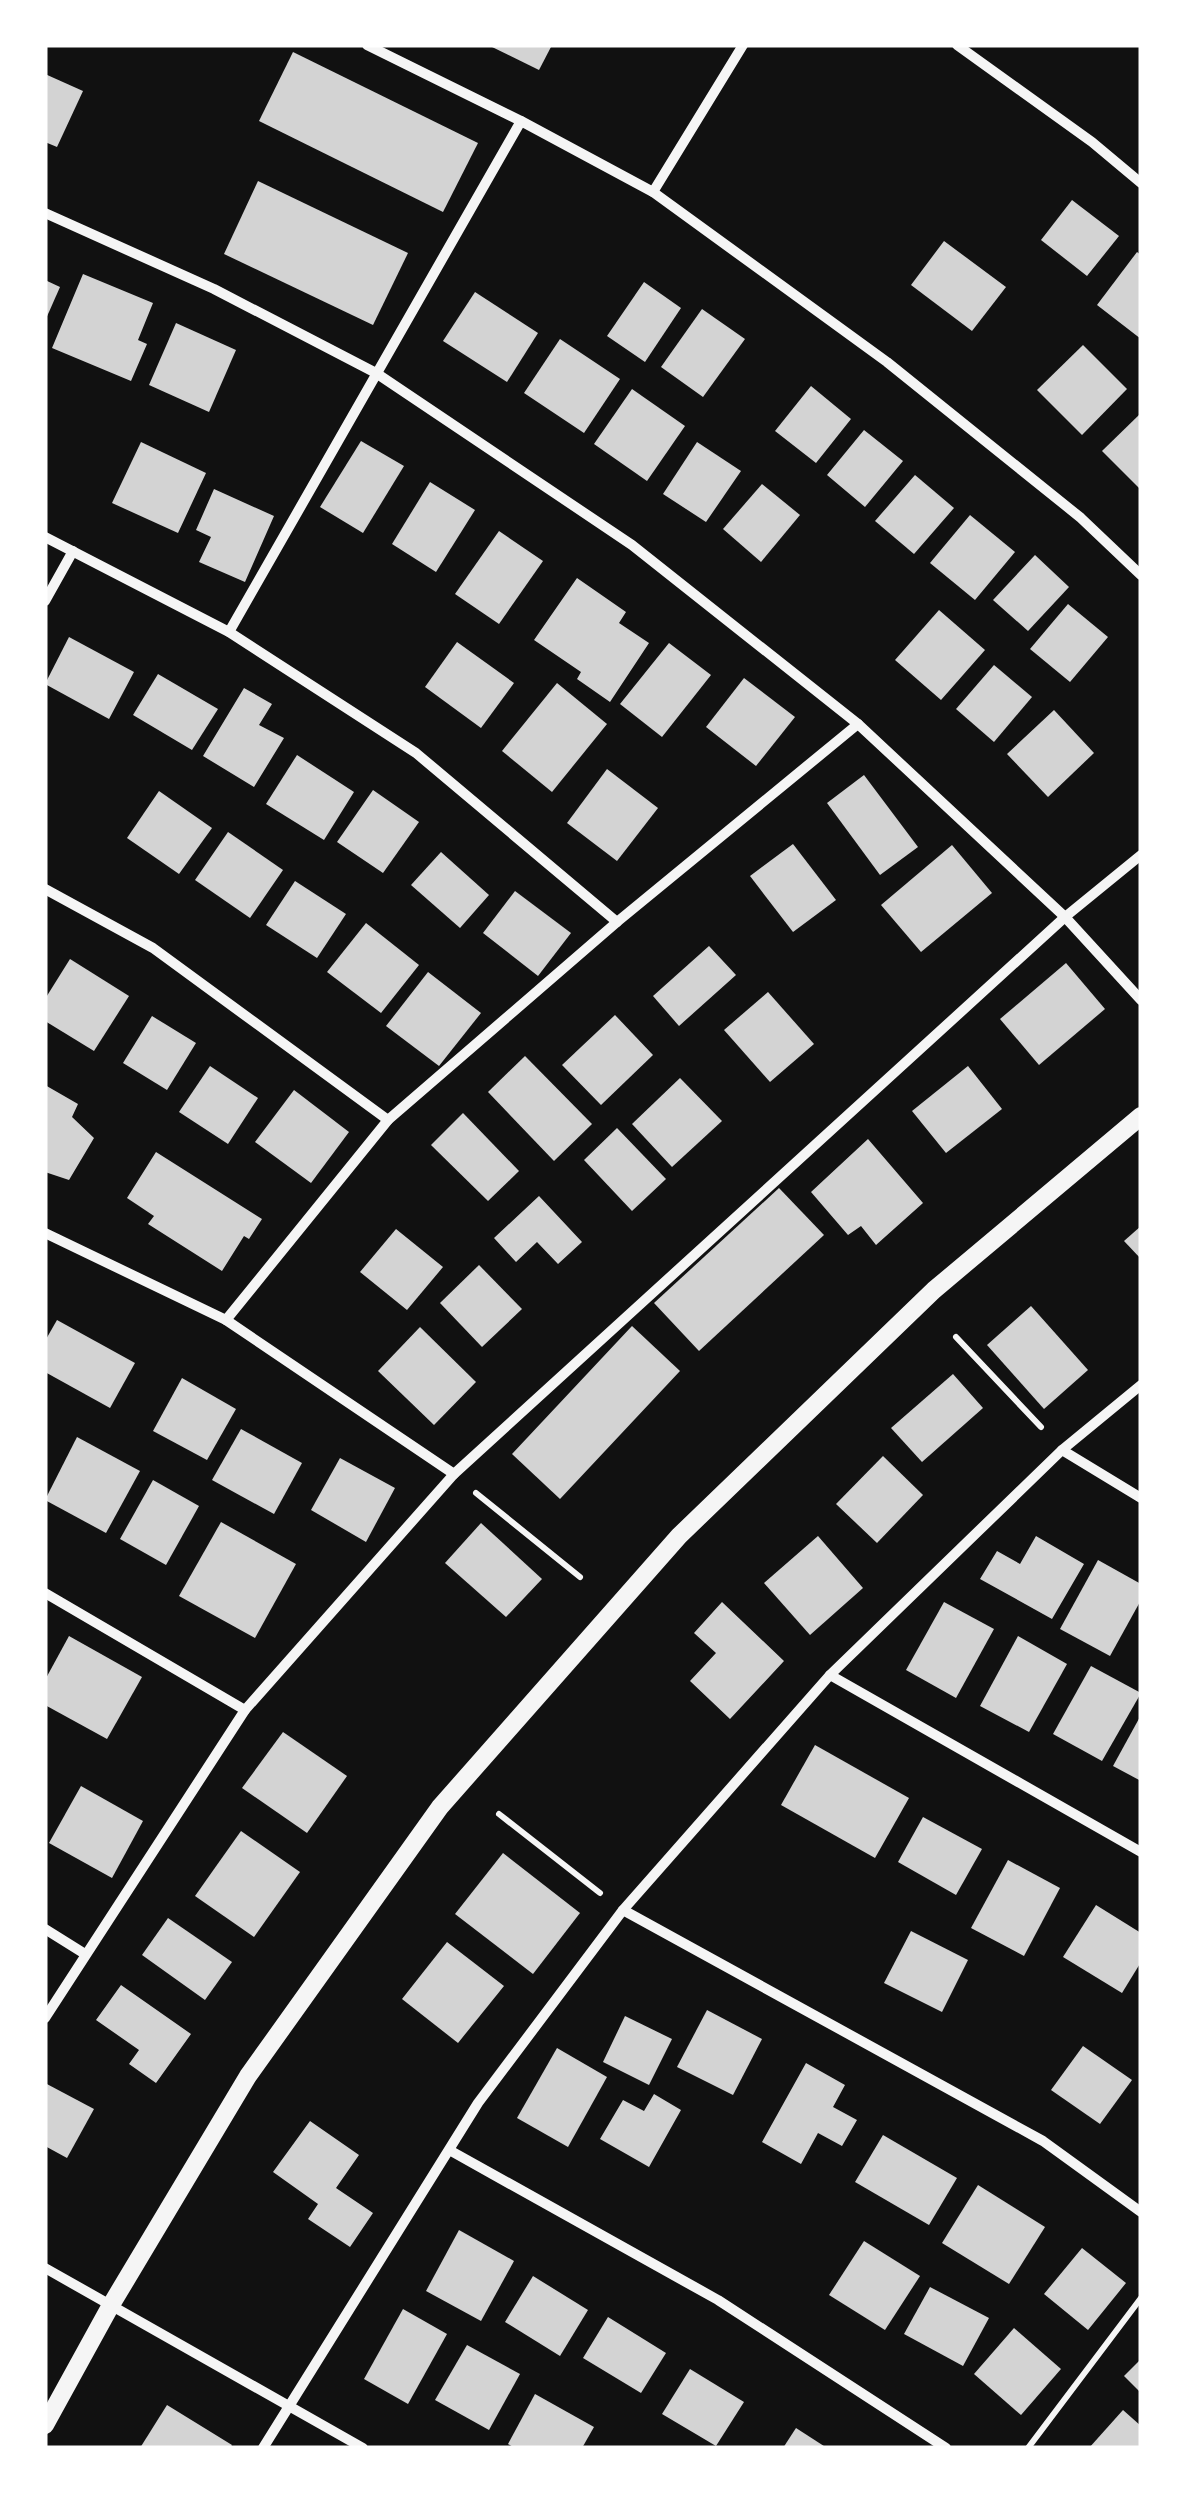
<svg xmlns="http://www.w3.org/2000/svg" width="1186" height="2493" font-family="Barlow,sans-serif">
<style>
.building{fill:#d3d3d3}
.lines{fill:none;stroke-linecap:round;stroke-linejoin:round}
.path{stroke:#f5f5f5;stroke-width:6}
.minor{stroke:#f5f5f5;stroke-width:10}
.tertiary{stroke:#f5f5f5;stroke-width:18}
</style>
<rect width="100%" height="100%" fill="#111"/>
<g class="building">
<polygon points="488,45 552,45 539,70"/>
<polygon points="293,52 478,143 443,212 259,121"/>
<polygon points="45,74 83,91 57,147 45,142"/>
<polygon points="258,181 408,253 373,325 224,254"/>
<polygon points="1072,200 1119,236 1087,276 1041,240"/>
<polygon points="944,241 1006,287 972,331 911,285"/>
<polygon points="1137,252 1141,255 1141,339 1097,305"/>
<polygon points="83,274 153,303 138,340 147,344 131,381 52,348"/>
<polygon points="45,280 60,287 45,321"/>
<polygon points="644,282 681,308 645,362 607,336"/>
<polygon points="475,292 538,333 507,382 443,341"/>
<polygon points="702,309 745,339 703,397 661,367"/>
<polygon points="176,323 236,350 209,412 149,385"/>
<polygon points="560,339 620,379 584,433 524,393"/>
<polygon points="1083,345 1127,389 1082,435 1037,390"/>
<polygon points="811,386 851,419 816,463 775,431"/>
<polygon points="632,389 685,426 647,481 594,444"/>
<polygon points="1141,413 1141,490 1102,451"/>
<polygon points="864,430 903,461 865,507 827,475"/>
<polygon points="361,441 404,466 363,533 320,507"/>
<polygon points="141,442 206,473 178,533 112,503"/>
<polygon points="697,442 741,471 706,522 663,494"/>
<polygon points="915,475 954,508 914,554 875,521"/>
<polygon points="430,482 475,510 436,572 392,544"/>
<polygon points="762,484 800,515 761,562 723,529"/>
<polygon points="214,489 274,516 245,582 199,562 211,537 196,530"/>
<polygon points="970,515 1015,552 975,600 930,563"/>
<polygon points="499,531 543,561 499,624 455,594"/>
<polygon points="1035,555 1069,587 1028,631 993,600"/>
<polygon points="577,578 626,612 619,623 649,643 610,702 577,679 581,672 534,640"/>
<polygon points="1068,604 1108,637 1070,682 1030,649"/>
<polygon points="939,610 985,650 941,700 895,660"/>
<polygon points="69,637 134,672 109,719 45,684"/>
<polygon points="457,642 514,683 481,728 425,687"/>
<polygon points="669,643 711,675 662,737 620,704"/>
<polygon points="994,665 1032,697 994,742 956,709"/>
<polygon points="158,674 218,709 192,750 133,715"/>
<polygon points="744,678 795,717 756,766 706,727"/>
<polygon points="557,683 607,724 552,792 502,751"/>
<polygon points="244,688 272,704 259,725 284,738 254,787 203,756"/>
<polygon points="1054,710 1094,753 1048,797 1007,754"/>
<polygon points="297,755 354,792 324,840 266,804"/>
<polygon points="607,769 658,808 617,861 567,823"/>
<polygon points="864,775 918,847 880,875 827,803"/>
<polygon points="373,790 419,822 383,873 337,842"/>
<polygon points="159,791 212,828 179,874 127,838"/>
<polygon points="228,832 283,870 250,918 195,880"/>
<polygon points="793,844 836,900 793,932 750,876"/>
<polygon points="952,845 992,893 921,952 881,905"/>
<polygon points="441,852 489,895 460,928 411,885"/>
<polygon points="295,881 346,914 317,958 266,925"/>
<polygon points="515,891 571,933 538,976 483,933"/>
<polygon points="366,923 419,965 381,1013 327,972"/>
<polygon points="709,946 736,975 679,1026 653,996"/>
<polygon points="70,959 129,996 94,1051 45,1021 45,999"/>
<polygon points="1066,963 1105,1009 1039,1065 1000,1019"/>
<polygon points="428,972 481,1013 439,1066 386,1026"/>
<polygon points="768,992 814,1044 770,1082 724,1030"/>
<polygon points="615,1015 653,1055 601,1105 562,1065"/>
<polygon points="152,1016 196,1043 167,1090 123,1063"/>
<polygon points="525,1056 592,1124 554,1161 488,1092"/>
<polygon points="210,1066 258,1098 228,1144 179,1112"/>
<polygon points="968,1066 1002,1109 946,1153 912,1111"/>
<polygon points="680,1078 722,1121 672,1167 632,1124"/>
<polygon points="45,1085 78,1104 72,1117 94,1138 69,1180 45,1172"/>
<polygon points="294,1090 349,1132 311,1183 255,1142"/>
<polygon points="463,1113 519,1171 488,1201 431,1145"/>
<polygon points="617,1128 666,1179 632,1211 584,1160"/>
<polygon points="868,1139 923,1203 876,1245 861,1226 848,1235 811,1192"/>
<polygon points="156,1152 262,1219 249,1239 244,1236 222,1271 148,1224 154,1216 127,1198"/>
<polygon points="779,1188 824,1235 699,1351 654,1303"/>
<polygon points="539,1196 582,1242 558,1264 537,1242 516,1262 494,1238"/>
<polygon points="1141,1226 1141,1259 1124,1241"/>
<polygon points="396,1229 443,1267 407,1310 360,1272"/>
<polygon points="479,1265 522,1309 482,1347 440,1303"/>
<polygon points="1031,1306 1088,1370 1044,1409 987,1345"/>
<polygon points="57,1320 135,1363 110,1408 45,1372 45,1341"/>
<polygon points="632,1326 680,1371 560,1499 512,1454"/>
<polygon points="420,1327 476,1382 434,1425 378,1371"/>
<polygon points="953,1374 983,1408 922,1462 891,1428"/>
<polygon points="182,1378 236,1409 207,1460 153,1431"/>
<polygon points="241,1429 302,1463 274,1514 212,1480"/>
<polygon points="77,1437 140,1471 106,1533 45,1500"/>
<polygon points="883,1456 923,1495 877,1543 836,1504"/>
<polygon points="340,1458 395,1488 366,1542 311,1510"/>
<polygon points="153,1480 199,1506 166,1565 120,1539"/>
<polygon points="221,1522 296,1564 255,1638 179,1596"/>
<polygon points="481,1523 542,1579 506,1617 445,1563"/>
<polygon points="818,1536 863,1588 810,1635 764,1583"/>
<polygon points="1036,1536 1084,1564 1052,1619 980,1579 997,1551 1020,1564"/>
<polygon points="1098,1560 1141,1584 1141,1600 1110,1656 1060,1629"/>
<polygon points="722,1602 784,1661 730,1719 690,1681 716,1653 694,1633"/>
<polygon points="944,1602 994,1629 956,1698 906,1670"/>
<polygon points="69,1636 142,1677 107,1739 45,1705 45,1680"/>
<polygon points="1018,1636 1067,1664 1029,1732 980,1706"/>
<polygon points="1091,1666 1141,1693 1102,1761 1053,1734"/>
<polygon points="1141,1715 1141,1781 1113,1766"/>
<polygon points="283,1732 347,1776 307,1833 242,1788"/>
<polygon points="815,1745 909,1798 875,1858 781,1805"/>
<polygon points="81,1786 143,1821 112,1878 49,1843"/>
<polygon points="923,1817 982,1849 956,1895 898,1862"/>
<polygon points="241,1831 300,1872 254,1937 195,1896"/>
<polygon points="503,1853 580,1913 533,1974 455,1914"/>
<polygon points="1008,1860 1060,1888 1024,1956 971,1928"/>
<polygon points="1096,1905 1141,1933 1141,1962 1122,1993 1063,1957"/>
<polygon points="168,1918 232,1962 205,2000 142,1955"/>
<polygon points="911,1931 968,1960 942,2012 884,1983"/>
<polygon points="447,1942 504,1986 458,2043 402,1999"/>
<polygon points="121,1985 191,2034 156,2083 129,2064 139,2050 96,2020"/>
<polygon points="707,2010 762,2039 733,2095 677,2067"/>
<polygon points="625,2016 672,2039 649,2085 603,2062"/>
<polygon points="1083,2046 1132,2080 1100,2124 1051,2090"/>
<polygon points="557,2048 607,2077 568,2147 517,2118"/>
<polygon points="806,2063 845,2085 833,2107 857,2120 842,2146 818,2133 801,2164 762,2142"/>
<polygon points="45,2083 94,2109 67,2158 45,2146"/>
<polygon points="654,2094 681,2110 649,2167 600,2139 623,2100 644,2111"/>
<polygon points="310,2121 359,2155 336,2188 373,2213 350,2247 308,2219 318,2204 273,2172"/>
<polygon points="883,2135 957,2178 929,2225 855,2182"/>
<polygon points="978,2185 1045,2227 1009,2284 942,2243"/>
<polygon points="459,2230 514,2261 481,2321 426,2291"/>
<polygon points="864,2241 920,2276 885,2330 829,2295"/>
<polygon points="1082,2248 1126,2283 1088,2330 1044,2294"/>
<polygon points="533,2276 588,2310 560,2356 505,2322"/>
<polygon points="930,2287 989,2318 963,2366 904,2334"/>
<polygon points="403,2309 447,2334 408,2404 364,2379"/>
<polygon points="608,2317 666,2353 641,2393 583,2358"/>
<polygon points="1014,2328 1061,2369 1021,2415 974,2374"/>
<polygon points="467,2345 520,2374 489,2430 435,2400"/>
<polygon points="1141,2359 1141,2393 1124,2376"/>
<polygon points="690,2369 744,2402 716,2446 662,2414"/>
<polygon points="535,2394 594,2427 582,2448 515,2448 508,2444"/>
<polygon points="167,2405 232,2445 230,2448 140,2448"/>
<polygon points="1123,2410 1141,2426 1141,2448 1089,2448"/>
<polygon points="796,2428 827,2448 783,2448"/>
</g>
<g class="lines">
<g class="path">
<polyline points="956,1337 1041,1427"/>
<polyline points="476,1493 580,1577"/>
<polyline points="499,1814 600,1893"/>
<polyline points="1028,2448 1141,2298"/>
</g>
<g class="minor">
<polyline points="367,45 521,121 653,192 887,362 1081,518 1141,575"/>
<polyline points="957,45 1092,142 1141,183"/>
<polyline points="653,192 743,45"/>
<polyline points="45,213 214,289 376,373 632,545 858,724 1065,917 1141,1000"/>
<polyline points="45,537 229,632 416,753 617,922"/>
<polyline points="45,601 73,551"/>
<polyline points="229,632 521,121"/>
<polyline points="45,889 153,948 388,1120"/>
<polyline points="45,1233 226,1320 454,1474"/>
<polyline points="226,1320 388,1120 617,922 858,724"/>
<polyline points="1062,1450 1141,1498"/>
<polyline points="45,1593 245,1710"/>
<polyline points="830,1675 1141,1852"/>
<polyline points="623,1910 1043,2141 1141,2212"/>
<polyline points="45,1929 85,1954"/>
<polyline points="45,2018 245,1710 454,1474 1065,917 1141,855"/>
<polyline points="451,2151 718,2300 946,2448"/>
<polyline points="45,2268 363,2448"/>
<polyline points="263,2448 478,2103 623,1910 830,1675 1062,1450 1141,1385"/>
</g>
<polyline class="tertiary" points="45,2425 111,2305 248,2076 440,1807 679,1536 934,1290 1141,1116"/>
</g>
<rect width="1186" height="2493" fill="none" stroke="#ffffff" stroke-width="95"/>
</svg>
